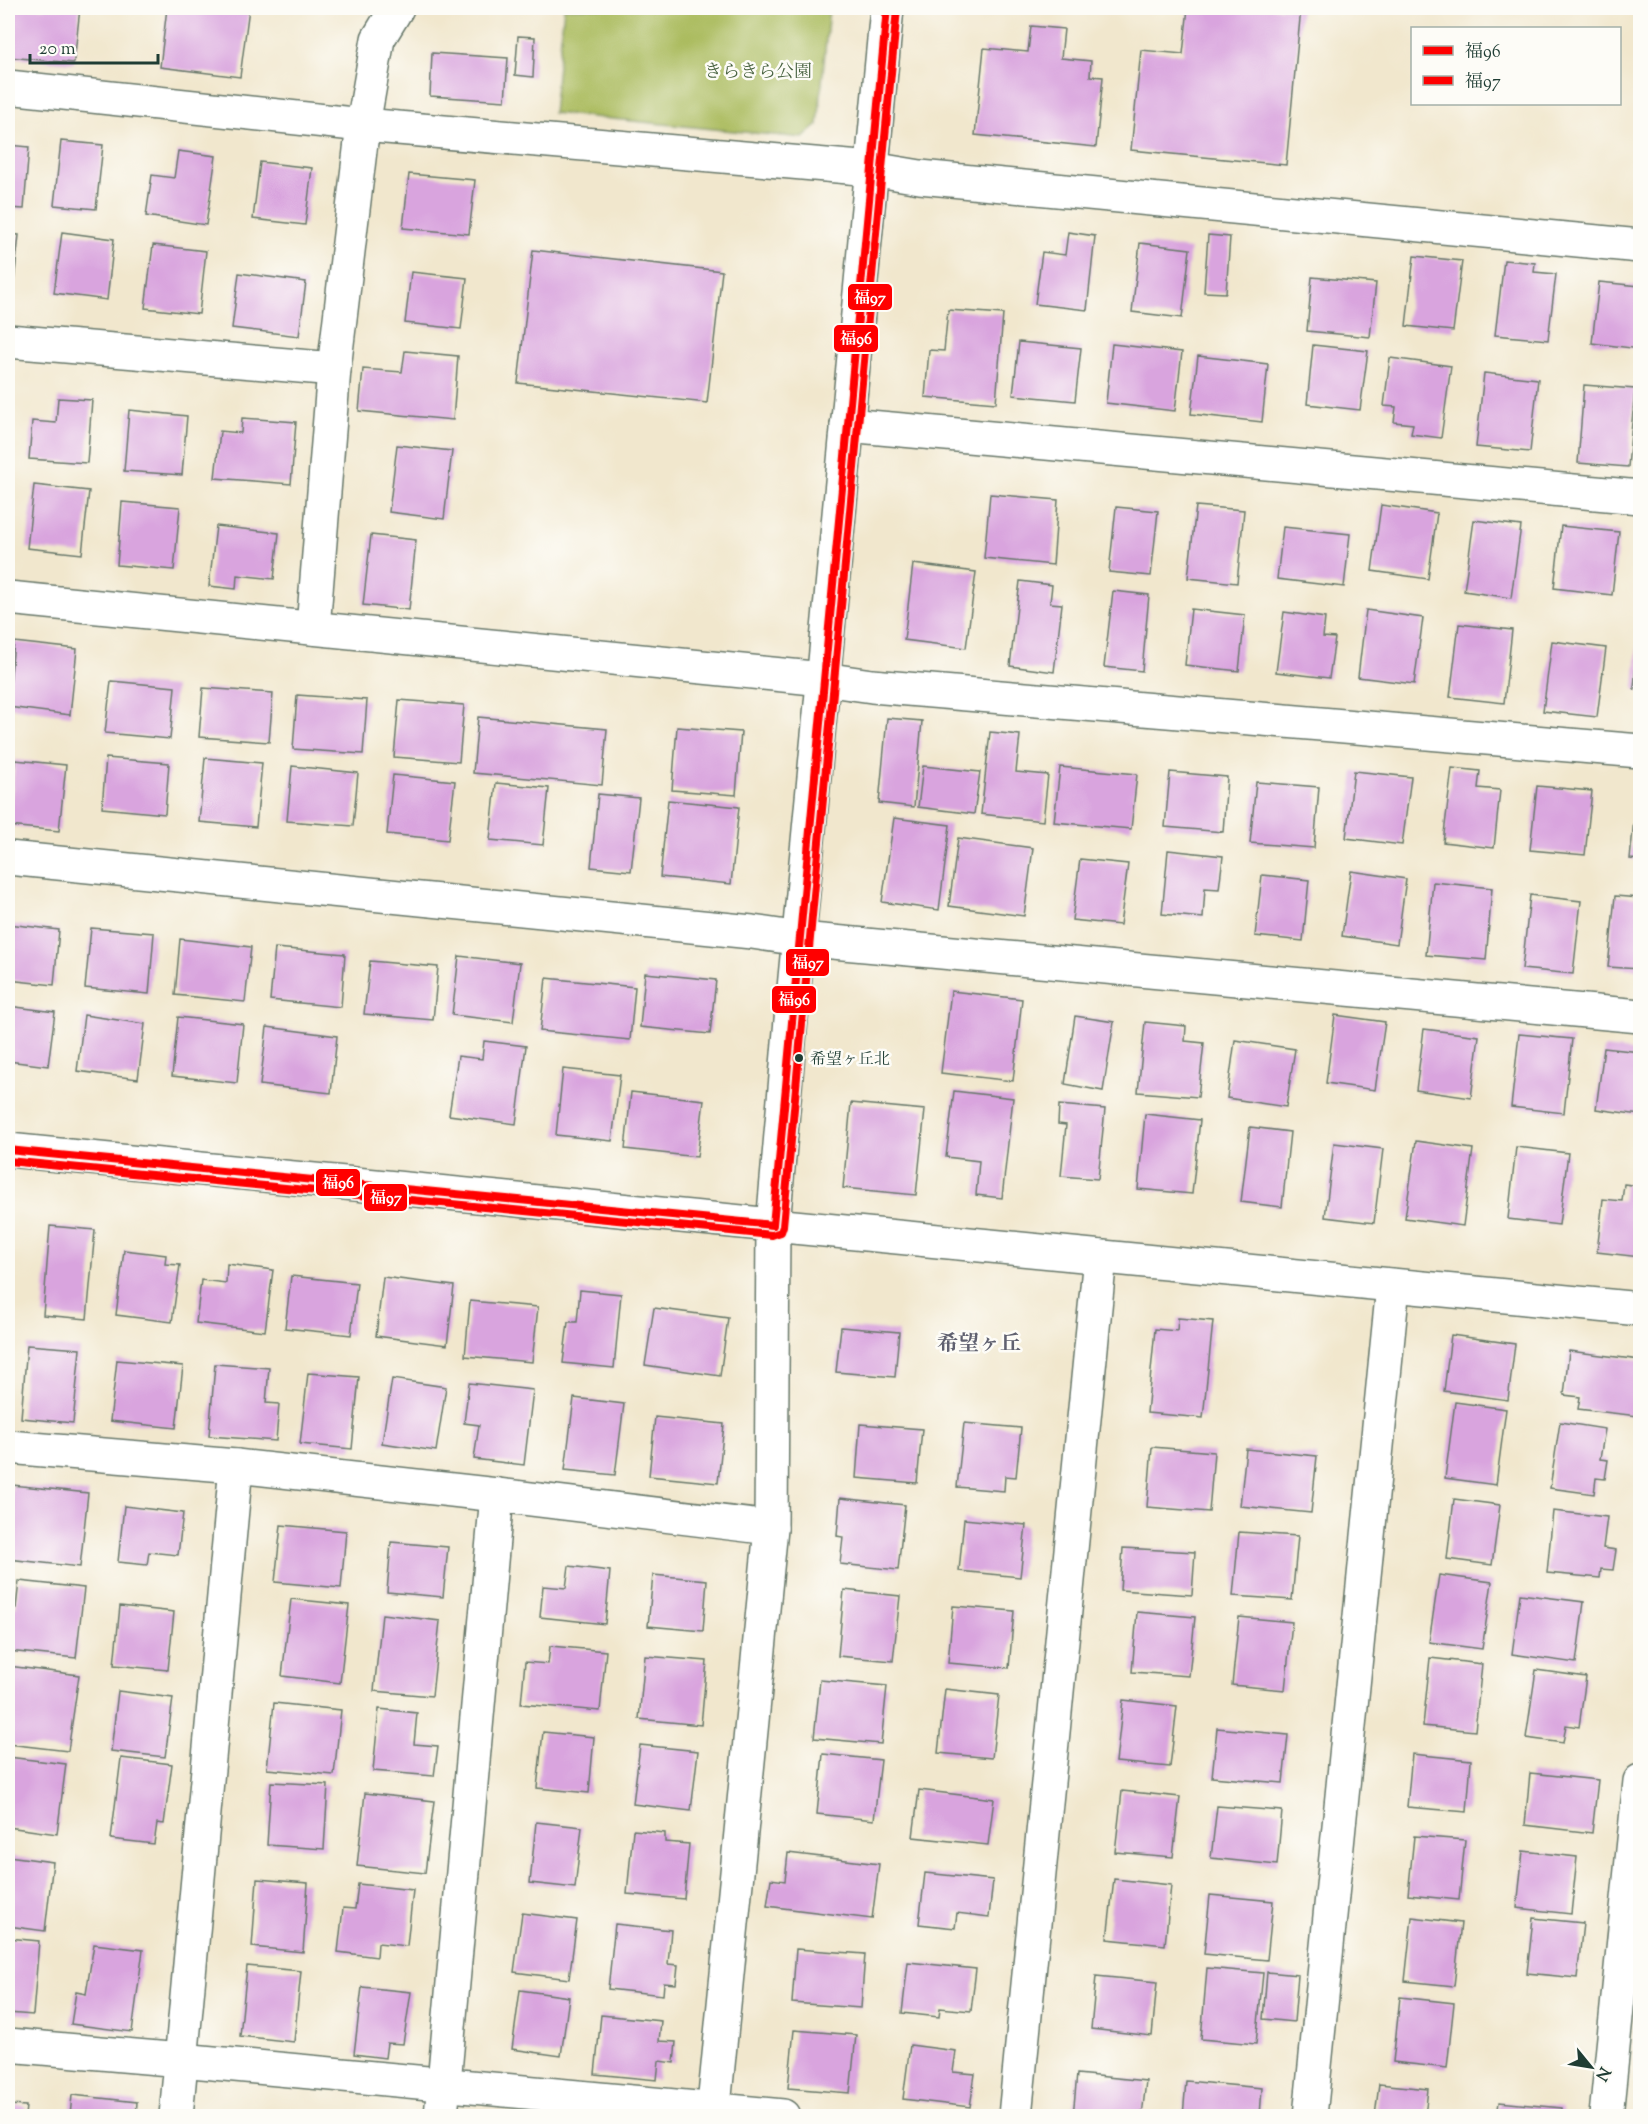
<svg xmlns="http://www.w3.org/2000/svg" width="1648" height="2124" font-family="'Sorts Mill Goudy','Noto Serif JP',serif">
<style>
.green{fill:#abbc5f;stroke:#657c4a;stroke-width:1.5}
.building{fill:#d9a4de}
.lines{fill:none;stroke-linecap:round;stroke-linejoin:round}
.minor-casing{stroke:#68786a;stroke-width:36}
.tertiary-casing{stroke:#68786a;stroke-width:36}
.minor{stroke:#fff;stroke-width:33}
.tertiary{stroke:#fff;stroke-width:33}
.bus-1-casing{stroke:#fdfcf7;stroke-width:12}
.bus-2-casing{stroke:#fdfcf7;stroke-width:12}
.bus-1{stroke:#f00;stroke-width:8}
.bus-2{stroke:#f00;stroke-width:8}
.bus-dot{fill:#1f3d34;stroke:#fdfcf7;stroke-width:2}
.labels{text-anchor:middle;stroke-width:5;stroke-linejoin:round;paint-order:stroke}
.bus-label{font-size:16px;fill:#1f3d34;stroke:#fdfcf7;text-anchor:start}
.park-label{font-size:18px;fill:#496341;stroke:#fdfcf7}
.quarter-label{font-size:21px;font-weight:bold;fill:#606170;stroke:#fdfcf7}
.line-badge{stroke:#fdfcf7;stroke-width:2}
.badge-label{font-size:16px;text-anchor:middle;font-weight:bold;fill:#fff}
</style>
<rect width="100%" height="100%" fill="#fdfcf7"/>
<filter id="ink" filterUnits="userSpaceOnUse"><feTurbulence type="fractalNoise" baseFrequency=".0167" numOctaves="2"/><feDisplacementMap in="SourceGraphic" scale="12" xChannelSelector="R" yChannelSelector="G"/><feConvolveMatrix kernelMatrix="1 2 1 2 8 2 1 2 1" color-interpolation-filters="sRGB"/></filter>
<filter id="wash" filterUnits="userSpaceOnUse"><feTurbulence type="fractalNoise" baseFrequency=".008" numOctaves="4" result="noise"/><feDisplacementMap in="SourceGraphic" scale="24" xChannelSelector="R" yChannelSelector="G"/><feGaussianBlur stdDeviation="1.35" result="paint"/><feColorMatrix in="noise" values="0 0 0 0 0 0 0 0 0 0 0 0 0 0 0 0 0 1.4 0 .05"/><feComposite in="paint" operator="in"/></filter>
<g filter="url(#wash)">
<rect width="100%" height="100%" fill="#f1e7cd"/>
<polygon class="green" points="564,8 829,8 818,125 803,138 553,113"/>
<g id="blocks">
<g class="building">
<polygon points="8,8 80,8 74,63 8,57"/>
<polygon points="167,8 249,8 240,77 160,67"/>
<polygon points="1188,8 1301,8 1286,165 1131,150 1141,50 1183,54"/>
<polygon points="1031,26 1064,29 1061,58 1091,61 1090,76 1103,77 1096,147 975,135 984,48 1028,52"/>
<polygon points="518,36 535,37 533,77 515,75"/>
<polygon points="432,53 508,58 505,101 430,96"/>
<polygon points="61,141 103,145 96,209 54,205"/>
<polygon points="8,145 29,147 24,209 8,208"/>
<polygon points="178,151 216,156 206,225 146,216 152,175 174,178"/>
<polygon points="260,162 312,168 305,225 253,219"/>
<polygon points="409,174 475,180 469,234 403,228"/>
<polygon points="62,232 114,239 107,300 54,293"/>
<polygon points="1068,232 1095,236 1087,310 1035,304 1042,252 1065,255"/>
<polygon points="8,234 19,235 11,311 8,310"/>
<polygon points="1208,235 1230,237 1226,293 1204,292"/>
<polygon points="1140,243 1190,249 1182,318 1132,312"/>
<polygon points="153,245 206,251 199,314 145,308"/>
<polygon points="533,250 722,271 707,403 518,383"/>
<polygon points="1414,256 1462,261 1453,331 1406,326"/>
<polygon points="1504,260 1535,263 1534,272 1556,274 1548,340 1495,335"/>
<polygon points="411,272 467,278 461,329 405,323"/>
<polygon points="239,273 306,282 299,336 232,328"/>
<polygon points="1312,277 1376,283 1370,337 1307,331"/>
<polygon points="1599,282 1640,286 1639,349 1592,343"/>
<polygon points="948,310 1003,314 996,403 925,397 929,350 944,351"/>
<polygon points="1019,342 1081,348 1075,401 1013,395"/>
<polygon points="1112,344 1182,352 1175,411 1106,403"/>
<polygon points="1313,345 1368,351 1360,410 1307,404"/>
<polygon points="405,351 458,356 453,420 359,411 363,369 402,372"/>
<polygon points="1198,356 1268,364 1262,422 1191,414"/>
<polygon points="1390,358 1451,366 1441,438 1411,434 1413,424 1394,422 1396,407 1384,406"/>
<polygon points="1484,373 1538,379 1530,452 1476,447"/>
<polygon points="1584,385 1635,389 1628,467 1578,463"/>
<polygon points="58,398 92,400 87,463 29,459 32,421 56,423"/>
<polygon points="129,410 187,416 182,475 124,471"/>
<polygon points="242,418 296,422 291,484 215,478 220,431 241,433"/>
<polygon points="397,445 452,451 444,519 389,512"/>
<polygon points="34,485 89,491 82,554 27,548"/>
<polygon points="990,494 1058,500 1053,565 984,558"/>
<polygon points="122,502 180,507 174,570 117,565"/>
<polygon points="1381,505 1437,513 1428,579 1372,571"/>
<polygon points="1196,506 1244,510 1237,583 1188,578"/>
<polygon points="1116,507 1158,511 1151,576 1109,572"/>
<polygon points="1474,520 1521,526 1511,598 1464,591"/>
<polygon points="216,526 279,533 274,579 237,575 236,589 209,586"/>
<polygon points="1561,526 1619,532 1612,595 1554,588"/>
<polygon points="1283,527 1350,534 1344,587 1277,579"/>
<polygon points="371,535 416,540 409,610 363,605"/>
<polygon points="913,564 976,572 966,648 904,640"/>
<polygon points="1020,581 1052,585 1050,603 1062,604 1054,672 1010,666"/>
<polygon points="1113,591 1149,595 1142,671 1104,667"/>
<polygon points="1191,609 1245,615 1239,671 1185,665"/>
<polygon points="1366,610 1423,618 1414,684 1358,677"/>
<polygon points="1284,612 1325,618 1323,637 1335,638 1329,678 1276,672"/>
<polygon points="1459,624 1512,630 1504,703 1450,697"/>
<polygon points="1638,638 1640,639 1640,690 1634,689"/>
<polygon points="1552,641 1606,648 1597,717 1543,711"/>
<polygon points="14,642 77,649 70,715 8,707"/>
<polygon points="111,681 175,687 170,739 105,733"/>
<polygon points="203,688 273,693 269,742 199,737"/>
<polygon points="297,695 367,700 363,754 293,749"/>
<polygon points="399,700 464,705 459,762 394,757"/>
<polygon points="478,717 607,729 602,785 473,773"/>
<polygon points="887,718 922,721 914,807 879,803"/>
<polygon points="677,727 741,732 736,795 672,790"/>
<polygon points="990,732 1020,735 1016,772 1048,775 1043,821 981,814"/>
<polygon points="106,758 169,763 165,814 102,808"/>
<polygon points="205,758 262,763 256,827 199,822"/>
<polygon points="15,760 66,765 59,831 9,826"/>
<polygon points="292,766 358,773 353,826 287,821"/>
<polygon points="923,766 980,772 974,814 918,807"/>
<polygon points="1060,767 1137,774 1131,829 1054,822"/>
<polygon points="1452,768 1480,771 1478,788 1500,790 1494,848 1443,842"/>
<polygon points="1354,771 1411,777 1402,845 1346,838"/>
<polygon points="1170,772 1227,777 1223,832 1165,827"/>
<polygon points="393,775 455,781 448,840 387,834"/>
<polygon points="1256,782 1319,787 1314,848 1250,843"/>
<polygon points="496,783 549,788 543,845 490,840"/>
<polygon points="1537,786 1592,791 1585,855 1530,850"/>
<polygon points="1637,791 1640,791 1640,860 1630,859"/>
<polygon points="598,794 639,798 631,871 591,867"/>
<polygon points="668,800 739,807 731,884 660,877"/>
<polygon points="894,818 950,825 939,910 882,902"/>
<polygon points="958,838 1033,848 1024,916 949,906"/>
<polygon points="1168,850 1223,856 1219,889 1205,888 1203,918 1162,914"/>
<polygon points="1080,859 1128,864 1120,925 1072,920"/>
<polygon points="1351,871 1406,879 1397,944 1342,936"/>
<polygon points="1262,875 1309,880 1303,941 1255,936"/>
<polygon points="1433,882 1492,888 1486,960 1426,955"/>
<polygon points="1530,895 1581,901 1573,974 1522,969"/>
<polygon points="1615,896 1640,898 1640,969 1608,967"/>
<polygon points="8,924 59,930 54,985 8,980"/>
<polygon points="91,928 154,933 149,994 85,988"/>
<polygon points="180,939 251,947 245,1002 175,995"/>
<polygon points="275,948 345,954 341,1007 270,1000"/>
<polygon points="459,956 520,963 513,1022 452,1015"/>
<polygon points="370,961 438,967 433,1020 364,1014"/>
<polygon points="645,973 716,980 710,1034 640,1027"/>
<polygon points="546,978 635,987 630,1040 540,1031"/>
<polygon points="951,991 1022,999 1013,1081 941,1073"/>
<polygon points="8,1006 55,1012 48,1066 8,1061"/>
<polygon points="84,1015 145,1024 138,1079 77,1071"/>
<polygon points="1335,1015 1385,1022 1375,1090 1326,1083"/>
<polygon points="1075,1016 1114,1022 1103,1091 1065,1084"/>
<polygon points="178,1017 243,1024 237,1083 172,1076"/>
<polygon points="1145,1022 1186,1026 1185,1041 1204,1043 1198,1097 1138,1092"/>
<polygon points="267,1027 337,1036 331,1093 260,1085"/>
<polygon points="1424,1029 1479,1036 1471,1098 1416,1090"/>
<polygon points="1519,1034 1572,1039 1564,1113 1511,1107"/>
<polygon points="1235,1040 1295,1049 1286,1107 1227,1098"/>
<polygon points="484,1041 526,1046 516,1124 449,1115 458,1056 482,1059"/>
<polygon points="1604,1048 1640,1052 1640,1115 1596,1109"/>
<polygon points="563,1069 620,1075 612,1141 556,1135"/>
<polygon points="954,1091 1013,1098 1002,1198 976,1195 979,1161 946,1157"/>
<polygon points="631,1092 704,1100 697,1157 625,1149"/>
<polygon points="851,1103 925,1110 916,1195 843,1188"/>
<polygon points="1059,1105 1105,1109 1098,1179 1061,1176 1066,1125 1058,1124"/>
<polygon points="1145,1114 1200,1120 1192,1194 1138,1189"/>
<polygon points="1250,1127 1290,1132 1282,1207 1241,1202"/>
<polygon points="1416,1141 1473,1149 1463,1226 1405,1218"/>
<polygon points="1334,1143 1383,1149 1374,1223 1325,1217"/>
<polygon points="1516,1147 1568,1153 1559,1225 1508,1219"/>
<polygon points="1624,1184 1640,1186 1640,1257 1597,1252 1603,1199 1622,1201"/>
<polygon points="50,1226 95,1230 87,1319 43,1315"/>
<polygon points="124,1250 166,1255 165,1264 180,1265 172,1322 116,1315"/>
<polygon points="227,1264 273,1270 265,1331 196,1323 201,1280 226,1283"/>
<polygon points="291,1276 357,1283 351,1335 285,1328"/>
<polygon points="383,1277 454,1286 447,1345 376,1336"/>
<polygon points="580,1290 621,1294 614,1368 563,1363 568,1322 577,1322"/>
<polygon points="470,1301 538,1307 532,1362 465,1356"/>
<polygon points="654,1308 728,1318 720,1376 645,1365"/>
<polygon points="1178,1318 1213,1321 1203,1418 1147,1413 1155,1329 1177,1331"/>
<polygon points="841,1327 899,1332 895,1377 836,1372"/>
<polygon points="1451,1335 1515,1344 1508,1400 1444,1391"/>
<polygon points="27,1345 80,1349 73,1423 21,1418"/>
<polygon points="1569,1351 1640,1360 1640,1395 1638,1416 1578,1409 1580,1397 1564,1395"/>
<polygon points="117,1360 183,1366 176,1428 110,1421"/>
<polygon points="215,1364 269,1368 266,1403 279,1404 276,1441 209,1436"/>
<polygon points="308,1373 359,1377 352,1449 300,1444"/>
<polygon points="392,1379 446,1387 436,1451 382,1443"/>
<polygon points="469,1383 533,1390 524,1465 474,1459 479,1425 464,1423"/>
<polygon points="574,1398 624,1404 615,1475 565,1470"/>
<polygon points="1455,1402 1506,1409 1496,1485 1445,1478"/>
<polygon points="655,1417 724,1424 718,1483 649,1476"/>
<polygon points="1560,1422 1605,1429 1600,1459 1608,1460 1605,1479 1596,1478 1594,1494 1550,1488"/>
<polygon points="964,1423 1021,1428 1016,1477 1005,1476 1004,1491 957,1487"/>
<polygon points="860,1424 922,1429 917,1483 856,1478"/>
<polygon points="1152,1447 1214,1452 1209,1512 1147,1507"/>
<polygon points="1246,1449 1317,1456 1311,1513 1240,1506"/>
<polygon points="12,1485 88,1493 80,1567 8,1559 8,1526"/>
<polygon points="840,1498 905,1505 898,1570 840,1564 843,1537 837,1536"/>
<polygon points="1454,1499 1500,1505 1492,1565 1447,1559"/>
<polygon points="124,1506 183,1513 178,1555 149,1552 147,1565 118,1562"/>
<polygon points="1553,1511 1607,1517 1603,1548 1616,1550 1613,1570 1601,1569 1600,1578 1547,1573"/>
<polygon points="964,1519 1026,1525 1020,1577 959,1571"/>
<polygon points="281,1525 346,1531 341,1588 275,1582"/>
<polygon points="1239,1532 1298,1536 1292,1600 1233,1596"/>
<polygon points="391,1542 448,1547 443,1597 387,1592"/>
<polygon points="1123,1548 1195,1552 1192,1595 1120,1590"/>
<polygon points="569,1566 610,1571 605,1624 540,1617 543,1586 566,1588"/>
<polygon points="653,1575 707,1580 703,1631 648,1626"/>
<polygon points="1439,1575 1492,1582 1482,1649 1429,1642"/>
<polygon points="19,1581 84,1588 76,1658 8,1651 8,1607 16,1608"/>
<polygon points="844,1590 900,1596 893,1661 838,1656"/>
<polygon points="1520,1594 1584,1602 1576,1663 1512,1654"/>
<polygon points="291,1599 349,1605 340,1683 282,1676"/>
<polygon points="120,1606 174,1612 168,1670 114,1665"/>
<polygon points="953,1606 1014,1611 1009,1668 948,1663"/>
<polygon points="1137,1612 1195,1617 1189,1676 1132,1672"/>
<polygon points="382,1614 440,1621 432,1696 374,1691"/>
<polygon points="1239,1617 1292,1622 1285,1690 1232,1685"/>
<polygon points="550,1646 606,1651 600,1711 521,1704 525,1662 548,1664"/>
<polygon points="645,1656 707,1661 701,1725 639,1719"/>
<polygon points="1430,1658 1482,1664 1475,1731 1423,1726"/>
<polygon points="8,1666 79,1675 68,1751 8,1744"/>
<polygon points="1536,1670 1586,1677 1579,1727 1566,1725 1563,1743 1526,1738"/>
<polygon points="820,1680 887,1686 881,1744 814,1738"/>
<polygon points="945,1689 999,1695 992,1758 938,1753"/>
<polygon points="118,1691 173,1698 165,1757 111,1751"/>
<polygon points="1123,1700 1177,1706 1170,1767 1116,1762"/>
<polygon points="274,1703 341,1710 334,1775 267,1769"/>
<polygon points="379,1709 417,1713 414,1744 438,1746 434,1776 373,1771"/>
<polygon points="1217,1728 1288,1735 1283,1783 1212,1777"/>
<polygon points="543,1732 594,1737 589,1793 537,1788"/>
<polygon points="640,1745 698,1751 691,1811 633,1804"/>
<polygon points="823,1754 881,1760 874,1820 817,1814"/>
<polygon points="1412,1754 1471,1760 1467,1812 1407,1807"/>
<polygon points="8,1757 66,1764 57,1834 8,1827"/>
<polygon points="121,1758 172,1764 164,1824 157,1823 154,1844 111,1839"/>
<polygon points="1530,1773 1598,1780 1592,1833 1525,1825"/>
<polygon points="271,1782 328,1785 324,1849 267,1845"/>
<polygon points="919,1790 994,1799 988,1845 913,1837"/>
<polygon points="1122,1791 1180,1797 1173,1857 1115,1852"/>
<polygon points="365,1793 434,1801 425,1873 357,1866"/>
<polygon points="1217,1806 1282,1811 1277,1865 1211,1858"/>
<polygon points="536,1822 582,1827 575,1888 530,1883"/>
<polygon points="633,1830 665,1833 665,1842 689,1844 684,1899 627,1894"/>
<polygon points="1414,1836 1465,1840 1459,1900 1408,1895"/>
<polygon points="1523,1851 1577,1857 1571,1914 1517,1908"/>
<polygon points="788,1853 879,1864 872,1919 767,1906 771,1879 785,1881"/>
<polygon points="8,1856 53,1862 45,1931 8,1926"/>
<polygon points="925,1873 993,1880 989,1917 957,1913 955,1928 919,1924"/>
<polygon points="257,1879 308,1883 303,1952 252,1947"/>
<polygon points="1114,1879 1171,1885 1165,1945 1107,1939"/>
<polygon points="358,1884 413,1890 407,1946 378,1943 377,1957 338,1952 343,1908 355,1909"/>
<polygon points="1210,1895 1273,1901 1267,1960 1204,1954"/>
<polygon points="522,1913 577,1920 569,1979 514,1972"/>
<polygon points="1412,1917 1461,1923 1454,1986 1405,1981"/>
<polygon points="1533,1918 1583,1923 1577,1978 1527,1973"/>
<polygon points="615,1924 671,1930 668,1964 678,1965 676,1984 664,1983 663,1995 608,1989"/>
<polygon points="8,1938 39,1941 33,2015 8,2013"/>
<polygon points="94,1944 143,1950 132,2032 71,2024 76,1992 86,1994"/>
<polygon points="796,1949 865,1954 861,2008 792,2003"/>
<polygon points="908,1962 976,1969 971,2011 940,2008 939,2017 902,2013"/>
<polygon points="247,1966 301,1971 294,2042 240,2036"/>
<polygon points="1207,1968 1263,1973 1256,2044 1201,2039"/>
<polygon points="1267,1972 1298,1975 1294,2022 1263,2019"/>
<polygon points="1096,1976 1157,1982 1152,2036 1091,2029"/>
<polygon points="362,1987 411,1992 403,2044 387,2043 385,2058 354,2054"/>
<polygon points="520,1990 569,1997 561,2056 512,2049"/>
<polygon points="1400,1997 1454,2003 1447,2068 1393,2062"/>
<polygon points="601,2015 661,2021 659,2041 676,2042 674,2063 659,2061 657,2080 595,2074"/>
<polygon points="794,2030 856,2035 850,2093 788,2088"/>
<polygon points="910,2045 956,2051 953,2072 975,2074 970,2107 903,2099"/>
<polygon points="1077,2074 1146,2081 1142,2116 1073,2116"/>
<polygon points="1186,2081 1262,2088 1260,2116 1183,2116"/>
<polygon points="1379,2084 1428,2089 1425,2116 1375,2116"/>
<polygon points="72,2095 137,2102 136,2116 70,2116"/>
<polygon points="1499,2102 1562,2108 1562,2116 1497,2116"/>
<polygon points="8,2105 26,2106 25,2116 8,2116"/>
</g>
</g>
</g>
<g filter="url(#ink)">
<use href="#blocks" fill-opacity="0" stroke="#68786a" stroke-width="1.5"/>
<g class="lines">
<g class="minor-casing">
<g id="minor">
<polyline points="8,87 363,125 872,169 920,177 1640,246"/>
<polyline points="8,341 334,369"/>
<polyline points="847,425 1640,497"/>
<polyline points="8,598 823,679 872,686 1640,751"/>
<polyline points="313,628 334,369 363,125 378,39 397,8"/>
<polyline points="8,858 752,932 800,939 1640,1016"/>
<polyline points="8,1447 236,1466 497,1495 771,1528"/>
<polyline points="8,2045 181,2060 783,2116"/>
<polyline points="176,2116 236,1466"/>
<polyline points="441,2116 497,1495"/>
<polyline points="713,2116 771,1528 773,1225 1640,1309"/>
<polyline points="1015,2116 1100,1257"/>
<polyline points="1310,2116 1393,1286"/>
<polyline points="1606,2116 1640,1781"/>
</g>
</g>
<g class="tertiary-casing">
<polyline id="tertiary" points="8,1150 773,1225 791,1020 887,8"/>
</g>
<use href="#minor" class="minor"/>
<use href="#tertiary" class="tertiary"/>
<g class="bus-1-casing">
<polyline id="bus-1" points="8,1150 773,1225 887,8"/>
</g>
<g class="bus-2-casing">
<polyline id="bus-2" points="8,1161 772,1235 781,1232 783,1226 897,9"/>
</g>
<use href="#bus-1" class="bus-1"/>
<use href="#bus-2" class="bus-2"/>
</g>
</g>
<circle class="bus-dot" cx="799" cy="1058" r="5"/>
<g class="labels">
<g class="bus-label">
<text x="810" y="1064">希望ヶ丘北</text>
</g>
<g class="park-label">
<text x="758" y="77">きらきら公園</text>
</g>
<g class="quarter-label">
<text x="979" y="1350">希望ヶ丘</text>
</g>
</g>
<g class="line-badge">
<rect x="847" y="283" width="46" height="28" rx="6" fill="#f00"/>
<rect x="833" y="324" width="46" height="29" rx="6" fill="#f00"/>
<rect x="785" y="948" width="45" height="29" rx="6" fill="#f00"/>
<rect x="771" y="985" width="46" height="29" rx="6" fill="#f00"/>
<rect x="315" y="1168" width="46" height="29" rx="6" fill="#f00"/>
<rect x="363" y="1183" width="45" height="29" rx="6" fill="#f00"/>
</g>
<g class="badge-label">
<text x="870" y="303">福97</text>
<text x="856" y="344">福96</text>
<text x="808" y="968">福97</text>
<text x="794" y="1005">福96</text>
<text x="338" y="1188">福96</text>
<text x="386" y="1203">福97</text>
</g>
<rect width="1648" height="2124" fill="none" stroke="#fdfcf7" stroke-width="30"/>
<rect x="1411" y="27" width="210" height="78" fill="#fdfcf7" stroke="#a4b0a9" stroke-width="1.5"/>
<rect x="1423" y="46" width="30" height="9" fill="#ff0000" stroke="#a4b0a9" stroke-width="1.5"/>
<text x="1465" y="57" font-size="18" fill="#1f3d34">福96</text>
<rect x="1423" y="76" width="30" height="9" fill="#ff0000" stroke="#a4b0a9" stroke-width="1.5"/>
<text x="1465" y="87" font-size="18" fill="#1f3d34">福97</text>
<g transform="translate(1591 2067) rotate(120)" stroke="#fdfcf7" stroke-width="4.5" paint-order="stroke">
<path d="M0-4.5L10 22L0 15L-10 22Z" fill="#1f3d34"/>
<text y="-9" font-size="16" font-weight="bold" text-anchor="middle" fill="#1f3d34">N</text>
</g>
<path d="M30 54v9h128v-9" fill="none" stroke="#1f3d34" stroke-width="3"/>
<text x="39" y="54" font-size="18" fill="#1f3d34" stroke="#fdfcf7" stroke-width="4.5" paint-order="stroke">20 m</text>
</svg>
